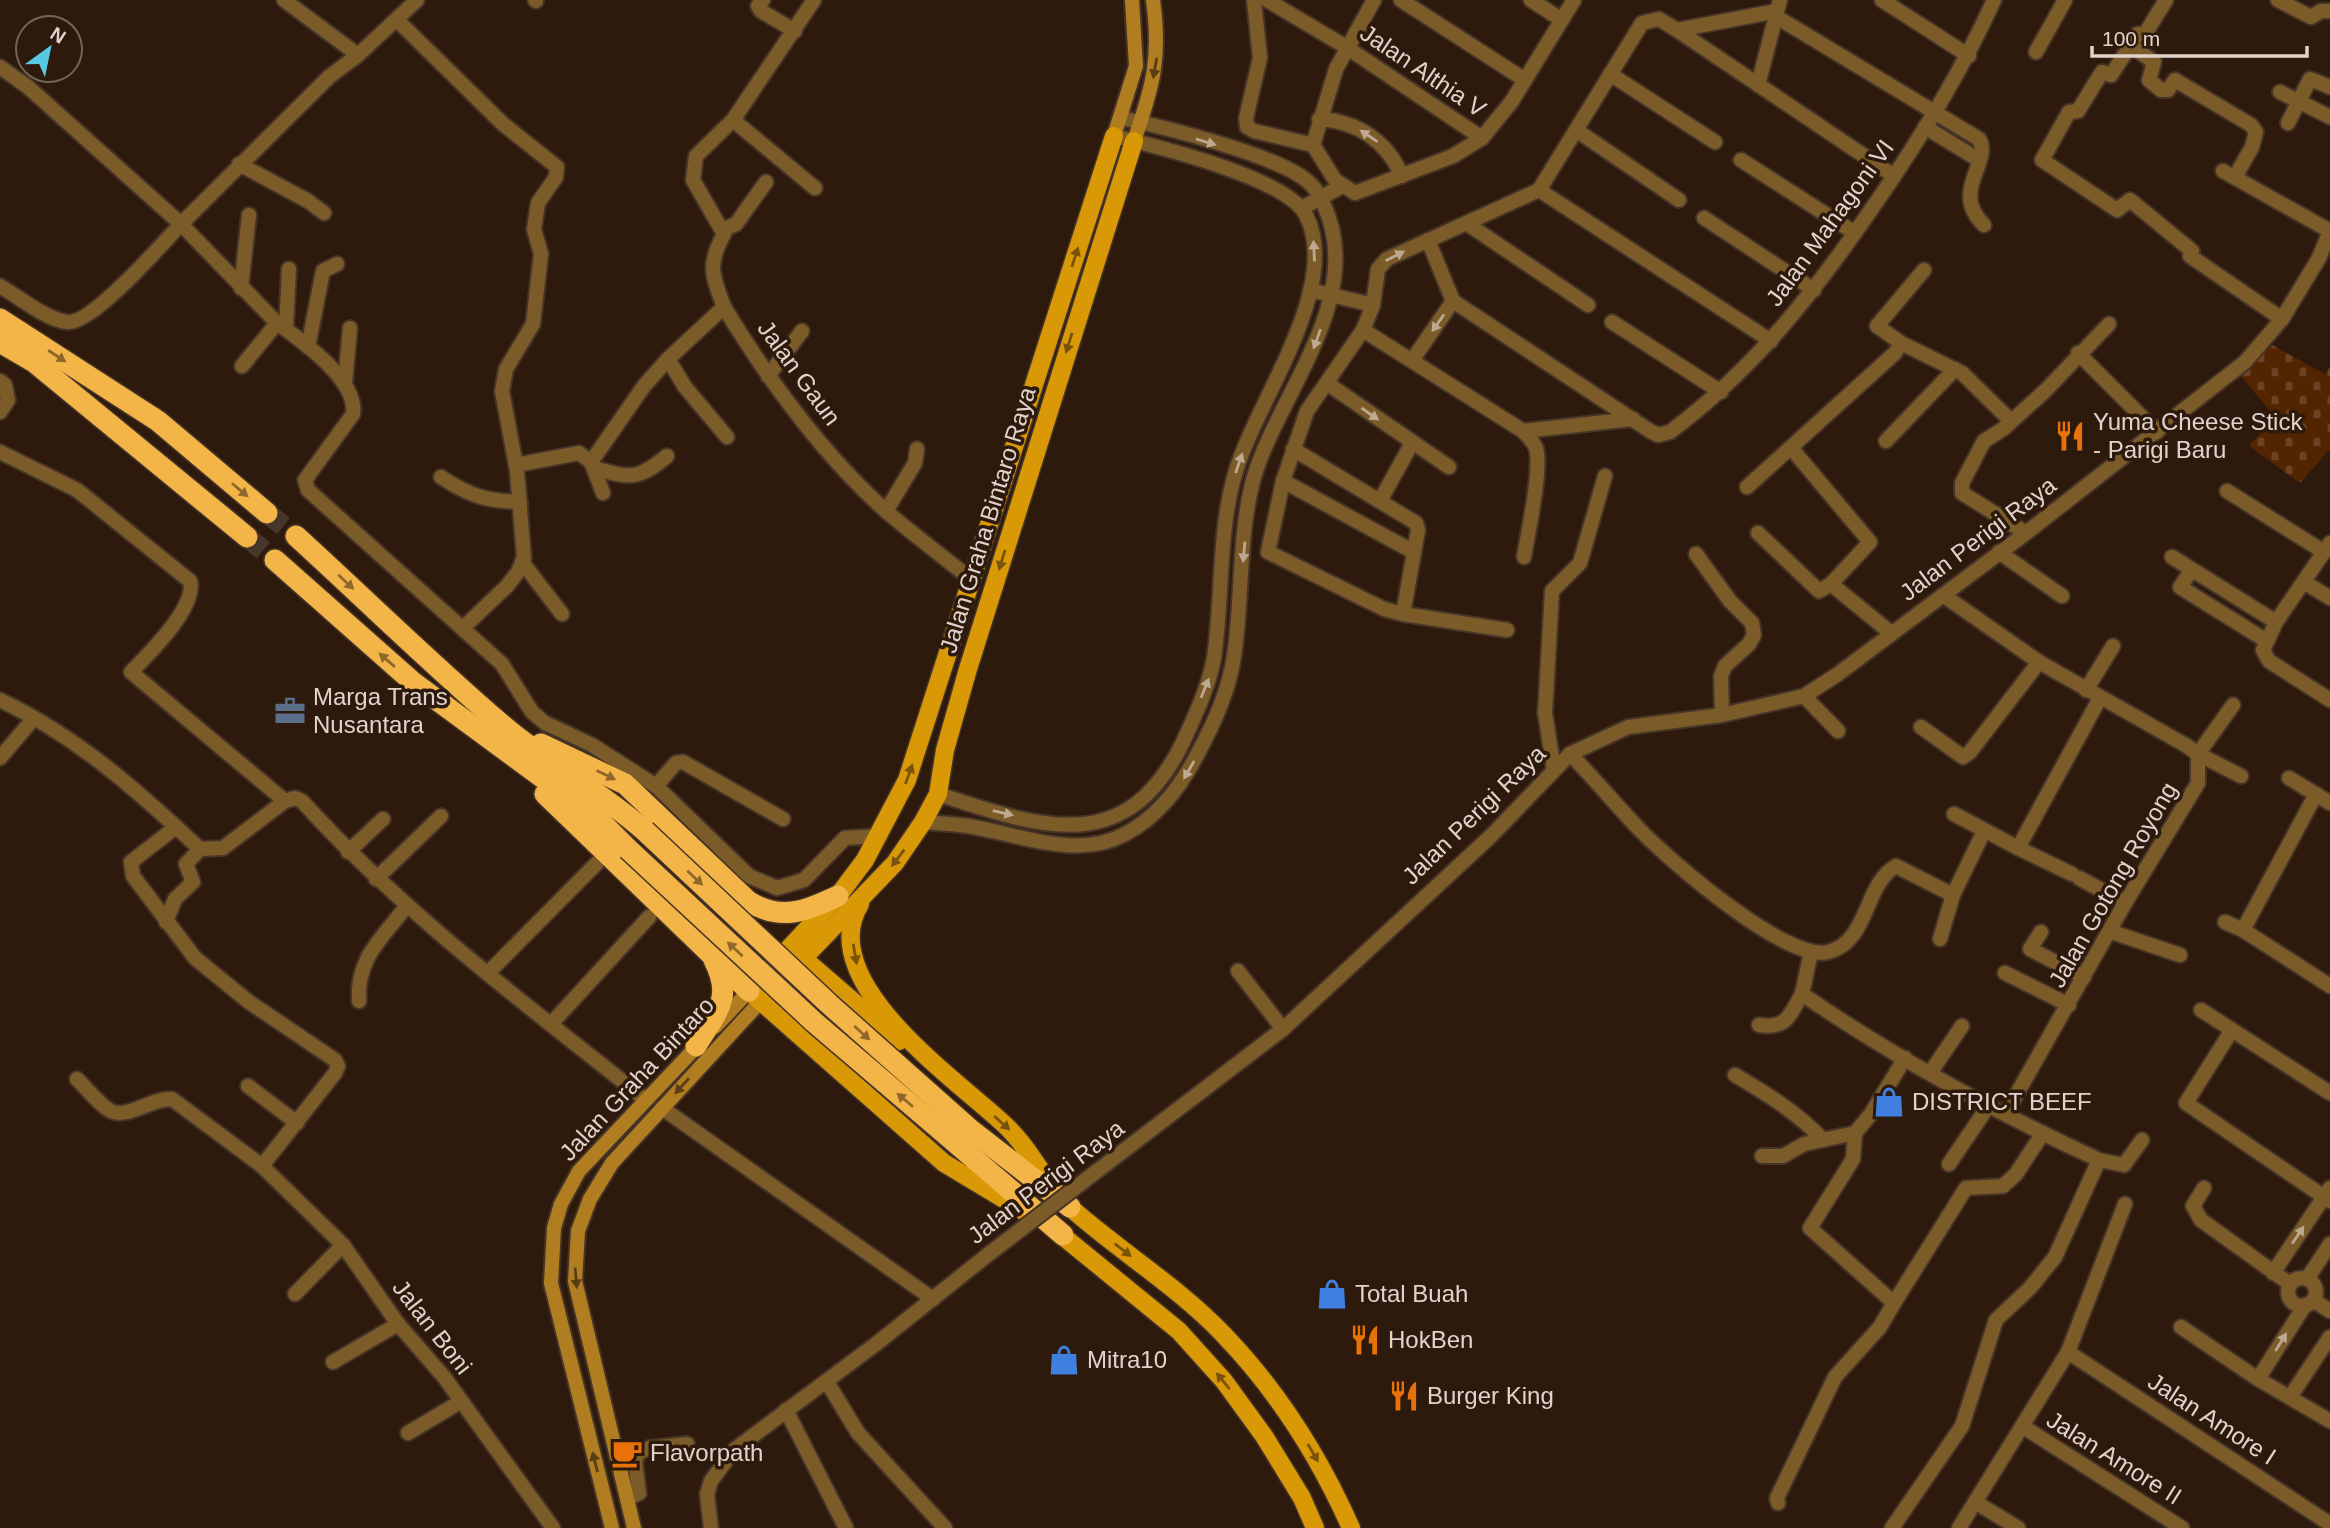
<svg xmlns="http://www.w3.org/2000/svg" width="2330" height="1528" font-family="Helvetica,sans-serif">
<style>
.cemetery{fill:url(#cemetery-stones)}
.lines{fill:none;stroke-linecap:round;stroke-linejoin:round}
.motorway-tunnel{stroke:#48362a;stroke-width:21;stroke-dasharray:21 10;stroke-linecap:butt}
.minor-casing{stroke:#463428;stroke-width:18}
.tertiary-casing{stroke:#463428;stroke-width:18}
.secondary-casing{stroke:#463428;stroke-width:18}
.primary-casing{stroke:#463428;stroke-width:21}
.motorway-casing{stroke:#463428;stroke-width:24}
.minor{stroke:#7b5c29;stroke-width:14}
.tertiary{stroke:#7b5c29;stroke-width:14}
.secondary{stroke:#b07e20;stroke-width:14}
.primary{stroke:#d99806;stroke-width:18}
.motorway{stroke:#f3b448;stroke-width:21}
.tertiary-bridge-casing{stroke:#463428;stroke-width:18;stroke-linecap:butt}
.motorway-bridge-casing{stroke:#463428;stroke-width:24;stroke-linecap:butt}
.tertiary-bridge{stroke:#7b5c29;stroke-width:14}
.motorway-bridge{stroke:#f3b448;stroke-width:21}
.oneway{fill:#5b3d14}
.oneway2{fill:#bda992}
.oneway3{fill:#7a530a}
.oneway4{fill:#90672a}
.labels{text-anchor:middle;stroke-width:7;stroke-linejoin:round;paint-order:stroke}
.street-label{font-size:24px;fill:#e1d3cb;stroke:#2d1a0d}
.poi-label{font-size:24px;fill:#e1d3cb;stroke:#2d1a0d;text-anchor:start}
</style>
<defs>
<pattern id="cemetery-stones" width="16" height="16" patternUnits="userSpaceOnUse" patternTransform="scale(1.75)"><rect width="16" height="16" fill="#532400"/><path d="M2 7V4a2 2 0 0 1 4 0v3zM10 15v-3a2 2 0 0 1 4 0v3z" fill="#6b4324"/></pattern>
</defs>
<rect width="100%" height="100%" fill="#2d1a0d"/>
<polygon class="cemetery" points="2272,345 2325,374 2330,367 2330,449 2300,483 2249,446 2275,417 2240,375"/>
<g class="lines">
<g class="motorway-tunnel">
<polyline points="267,513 296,536"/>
<polyline points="247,537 275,560"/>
</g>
<g class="minor-casing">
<g id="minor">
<polyline points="284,0 358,55"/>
<polyline points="535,0 536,1"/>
<polyline points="763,0 758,6 761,11 795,31"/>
<polyline points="1254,0 1260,58 1246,118 1247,127 1254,131 1313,145"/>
<polyline points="1267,0 1346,47 1482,138"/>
<polyline points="1374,0 1336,69 1313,145 1335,180 1355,193 1453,156 1482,138 1512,101 1574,0"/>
<polyline points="1401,0 1525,80"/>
<polyline points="1531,0 1562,20"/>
<polyline points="1882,0 1969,56"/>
<polyline points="2166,0 2145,34 2138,34 2111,75 2102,72 2078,111 2069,112 2042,160 2117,210 2130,200 2192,251 2190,256 2282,319"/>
<polyline points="2278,0 2311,17 2321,11 2330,11"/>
<path d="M1775 16 1979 139C1993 162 1949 191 1984 225"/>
<polyline points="397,20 503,124 557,167 556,177 538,203 534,229 541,254 533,324 506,369 502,391 517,471 524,558 518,572 507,586 464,627"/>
<polyline points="1677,30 1777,11"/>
<polyline points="2131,46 2154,62 2149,80 2161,90 2168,90 2175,80 2251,125 2256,132 2252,147 2235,177"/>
<polyline points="2036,52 2065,0"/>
<path d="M0 67 28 87 181 224C162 244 92 325 67 322 45 319 19 297 0 286"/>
<polyline points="1610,74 1715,142"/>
<polyline points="1758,85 1780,0"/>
<polyline points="2280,92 2330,117"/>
<path d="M1319 119C1357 121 1387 141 1402 176"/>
<polyline points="733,120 815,188"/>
<polyline points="2288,123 2310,79 2330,87"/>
<polyline points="1925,127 1979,160"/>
<polyline points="1576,130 1679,200"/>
<polyline points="1741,160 1855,233"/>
<polyline points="239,164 308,201 324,213"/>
<polyline points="2223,171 2330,231"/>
<polyline points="1539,190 1771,341"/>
<polyline points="1302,208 1342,186"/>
<polyline points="1704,218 1814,290"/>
<polyline points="1466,223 1588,305"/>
<polyline points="722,230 736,224 766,182"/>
<polyline points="1924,270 1877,326 1901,343 1962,373 2010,420"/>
<polyline points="241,288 249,215"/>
<polyline points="1310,290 1373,305"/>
<path d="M1453 301 1650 431 1658 435 1670 432C1755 368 1813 294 1873 207 1919 141 1961 73 1994 0"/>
<path d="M724 307C712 275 707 265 724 234L693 180 696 156 733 120 814 0"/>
<polyline points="1612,322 1721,392"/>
<polyline points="277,323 181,224 330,76 358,55 417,0"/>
<polyline points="286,329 289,269"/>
<path d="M1363 330 1523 431C1528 436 1533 441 1536 448 1542 470 1528 532 1524 557"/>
<polyline points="308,347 323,271 337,264"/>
<polyline points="2078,353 2157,432"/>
<polyline points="1413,359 1453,301 1428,240"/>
<path d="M242 366 277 323C302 341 358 380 353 414L305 480 308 490 502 664 532 712 545 723 592 745 656 786 749 876 777 888 804 880 845 838 880 836"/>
<polyline points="768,376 802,331"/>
<polyline points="0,381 5,385 8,400 0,412"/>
<polyline points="345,383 350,328"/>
<polyline points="1328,384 1449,467"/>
<polyline points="1523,431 1633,419"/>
<path d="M727 437 685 387 668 359 724 307C769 381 822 454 887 512 914 535 943 557 971 579"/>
<polyline points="1886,441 1955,369"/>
<polyline points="1293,449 1416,523 1418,530 1403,614 1384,609 1268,552 1283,481 1307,411 1363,330 1373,305 1378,269 1387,259 1539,190 1642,23 1659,19 1677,30 1894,176"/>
<path d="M0 452 77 490 190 581C197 607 149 654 131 672L285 801"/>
<polyline points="591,462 644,386 668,359"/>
<polyline points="516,465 579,453 591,462 603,493"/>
<path d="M594 468C630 478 637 481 667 456"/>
<path d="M441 477C470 496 486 501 520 502"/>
<polyline points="1283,481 1412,551"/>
<polyline points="1747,487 1895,353 1901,343"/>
<polyline points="2227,491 2324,552"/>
<polyline points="1381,499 1412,443"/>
<polyline points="886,511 915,463 917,449"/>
<polyline points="1758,533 1819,591 1831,584 1870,542 1792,449"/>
<polyline points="2026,533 1962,493 1962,483 1984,441 2003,429 2046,390 2109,324"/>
<polyline points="2330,543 2276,622 2263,650 2269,661 2330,700"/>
<polyline points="1999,552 2062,596"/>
<polyline points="1696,554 1730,601 1752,623 1754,635 1749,644 1725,666 1721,676 1722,715"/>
<polyline points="2172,557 2276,622"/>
<polyline points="522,562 562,614"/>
<polyline points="2192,570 2180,587 2265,640"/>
<polyline points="2304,582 2330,598"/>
<polyline points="1831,584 1891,633"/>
<polyline points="1943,595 2039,662 2187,746 2198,754 2198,783 2125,903 2006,1113"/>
<polyline points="1403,614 1507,630"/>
<polyline points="2086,690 2113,646"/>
<polyline points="1804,696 1838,731"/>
<path d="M0 700C78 737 138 791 200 849L223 848 285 801 295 798 302 801C404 914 527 1005 646 1100"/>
<polyline points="2233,705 2198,754 2241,776"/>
<polyline points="1921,727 1963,757 1970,752 2039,662"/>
<path d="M1570 754C1594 778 1615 804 1639 829 1669 860 1786 962 1828 952 1869 942 1864 884 1896 866L1953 895"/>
<polyline points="0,758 34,718"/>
<polyline points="1554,770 1545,713 1552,591 1580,563 1605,476"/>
<polyline points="2289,778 2330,803"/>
<polyline points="656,786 676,763 683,762 783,819"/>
<path d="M938 794C1039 827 1126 860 1183 742 1195 716 1209 686 1214 658 1223 598 1218 532 1235 474 1255 403 1343 287 1306 215 1287 178 1156 146 1114 136"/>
<polyline points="1954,814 2018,848 2100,698"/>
<path d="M923 822C938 823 953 824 968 826 1018 834 1078 861 1127 833 1158 816 1181 786 1197 755 1214 724 1229 691 1234 656 1243 597 1238 534 1254 477 1279 393 1368 296 1323 203 1319 193 1311 183 1302 177 1267 153 1164 127 1121 118"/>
<polyline points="176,827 131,862 133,876 195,958 249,1002 335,1060 338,1066 335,1073 262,1166"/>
<polyline points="2018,848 2072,874"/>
<polyline points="348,852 383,819"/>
<polyline points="2079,878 2125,903"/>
<polyline points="376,879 441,816"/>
<polyline points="166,922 175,899 193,882 186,864 200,849"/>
<polyline points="2225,922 2243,930 2330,986"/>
<polyline points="2243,930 2316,794"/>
<polyline points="2109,931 2180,955"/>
<polyline points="2041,932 2030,949 2084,977"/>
<polyline points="1940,939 1953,895 1984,831"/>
<polyline points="1238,971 1283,1029"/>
<polyline points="489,972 597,863"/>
<polyline points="2005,973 2069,1005"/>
<polyline points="1802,994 1811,952"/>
<path d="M359 1001C356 959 382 938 406 907"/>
<polyline points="2201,1010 2330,1093"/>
<polyline points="551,1024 649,917"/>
<path d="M1759 1025C1787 1029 1789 1016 1802 994 1895 1058 1997 1113 2099 1160L2124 1165 2142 1140"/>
<polyline points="2232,1030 2186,1103 2330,1201"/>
<polyline points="1930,1073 1962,1026"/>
<path d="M1735 1075C1767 1094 1798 1113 1823 1140"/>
<path d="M77 1079C87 1089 97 1102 109 1110 126 1121 153 1097 172 1099L262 1166 343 1245 398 1324 444 1377 553 1528"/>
<polyline points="248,1086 297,1123"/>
<polyline points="662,1108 933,1299"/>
<polyline points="1762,1156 1783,1156 1804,1144 1855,1133 1871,1114 1905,1058"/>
<polyline points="1949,1164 1989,1105"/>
<polyline points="2204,1188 2193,1206 2201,1220 2290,1284"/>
<polyline points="2273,1273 2330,1188"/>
<circle cx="2302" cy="1292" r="14"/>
<polyline points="2307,1279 2330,1244"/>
<polyline points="295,1294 343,1245"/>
<polyline points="2313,1300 2330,1311"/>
<polyline points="1894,1303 1966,1188 2003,1186 2016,1174 2043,1133"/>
<polyline points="2181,1327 2258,1379 2330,1421"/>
<polyline points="2068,1352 2330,1524"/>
<polyline points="333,1362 398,1324"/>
<polyline points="2258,1379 2305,1305"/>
<polyline points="827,1382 858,1433 945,1528"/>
<polyline points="2290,1397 2330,1337"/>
<polyline points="786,1410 846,1528"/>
<polyline points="2022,1426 2182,1528"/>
<polyline points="408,1433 460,1402"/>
<polyline points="627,1499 639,1493 635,1461 638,1453 649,1448 687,1444"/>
<polyline points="1975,1502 2018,1528"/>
<polyline points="1778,1503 1777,1498 1835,1377 1880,1327 1894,1303 1810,1228 1853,1159 1855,1133"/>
<polyline points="1892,1528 1962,1426 1996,1320 2030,1288 2055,1257 2099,1160"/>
<polyline points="1959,1528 2068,1352 2125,1204"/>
</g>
</g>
<g class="tertiary-casing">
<g id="tertiary">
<polyline points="1118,1155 1283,1029 1492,835 1570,754 1628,727 1722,715 1804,696 1838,674 2026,533 2245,362 2282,319 2319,258 2330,231"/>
<polyline points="711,1528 707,1494 711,1481 734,1450 876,1344 990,1253"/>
</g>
</g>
<g class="secondary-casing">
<g id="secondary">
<polyline points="1114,136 1136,66 1132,0"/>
<path d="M1134 141C1153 86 1161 58 1153 0"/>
<polyline points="715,1027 749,991"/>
<polyline points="612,1528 551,1283 554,1228 561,1204 579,1171 701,1042"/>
<polyline points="634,1528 575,1281 578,1231 590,1199 612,1163 761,1001"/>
</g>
</g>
<g class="primary-casing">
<g id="primary">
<path d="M860 904C812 982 959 1081 1006 1126 1032 1150 1046 1186 1072 1209 1121 1252 1178 1287 1223 1334 1278 1391 1319 1456 1351 1528"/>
<polyline points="796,952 899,1041"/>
<polyline points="767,996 895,863 923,822 938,794 945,750 968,669 1134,141"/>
<polyline points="1027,1213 944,1163 749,991 838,896 865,860 907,780 1114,136"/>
<polyline points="1054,1229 1179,1331 1224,1381 1264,1436 1302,1498 1315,1528"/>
</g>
</g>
<g class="motorway-casing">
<g id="motorway">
<polyline points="0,319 158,421 267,513"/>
<polyline points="0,342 34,362 247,537"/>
<path d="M296 536C364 598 430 663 500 723 546 763 600 791 645 831"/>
<polyline points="275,560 414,683 596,817 628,849"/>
<path d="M541 744 625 784 748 901C781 922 805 911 838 896"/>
<polyline points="545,794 749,991"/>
<path d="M696 1046C716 1012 734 999 714 960"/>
<polyline points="971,1130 1070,1207"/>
<polyline points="957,1144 1063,1235"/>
</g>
</g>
<use href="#minor" class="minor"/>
<use href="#tertiary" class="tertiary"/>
<use href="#secondary" class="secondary"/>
<use href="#primary" class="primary"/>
<use href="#motorway" class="motorway"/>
<g class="tertiary-bridge-casing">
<polyline id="tertiary-bridge" points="990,1253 1118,1155"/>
</g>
<g class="motorway-bridge-casing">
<g id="motorway-bridge">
<polyline points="645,831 829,1004 971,1130"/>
<polyline points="628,849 814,1022 957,1144"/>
</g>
</g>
<use href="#tertiary-bridge" class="tertiary-bridge"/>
<use href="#motorway-bridge" class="motorway-bridge"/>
</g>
<defs><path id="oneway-solid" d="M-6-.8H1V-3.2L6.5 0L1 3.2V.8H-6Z" transform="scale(1.75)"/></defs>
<g class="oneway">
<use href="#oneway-solid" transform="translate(1155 68) rotate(100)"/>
<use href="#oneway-solid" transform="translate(682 1086) rotate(132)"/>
<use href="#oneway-solid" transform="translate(576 1278) rotate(85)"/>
<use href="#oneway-solid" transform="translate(595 1462) rotate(-104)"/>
</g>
<g class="oneway2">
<use href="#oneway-solid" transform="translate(1369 136) rotate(-146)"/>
<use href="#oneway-solid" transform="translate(1206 142) rotate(17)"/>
<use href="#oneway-solid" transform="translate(1314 251) rotate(-93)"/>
<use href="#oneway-solid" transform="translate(1395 256) rotate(-27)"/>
<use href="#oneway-solid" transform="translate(1438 323) rotate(125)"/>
<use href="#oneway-solid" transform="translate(1317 339) rotate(110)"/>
<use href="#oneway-solid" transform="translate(1370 414) rotate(35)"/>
<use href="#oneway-solid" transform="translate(1239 463) rotate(-71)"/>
<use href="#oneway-solid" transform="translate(1244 552) rotate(95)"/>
<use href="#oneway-solid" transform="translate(1205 688) rotate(-68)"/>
<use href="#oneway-solid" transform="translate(1189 770) rotate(120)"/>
<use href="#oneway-solid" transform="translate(1003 813) rotate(13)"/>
<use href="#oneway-solid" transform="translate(2298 1235) rotate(-56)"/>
<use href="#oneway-solid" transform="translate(2281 1342) rotate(-58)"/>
</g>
<g class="oneway3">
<use href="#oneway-solid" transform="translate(1075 257) rotate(-72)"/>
<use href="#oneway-solid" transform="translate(1069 343) rotate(107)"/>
<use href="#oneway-solid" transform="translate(1002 560) rotate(107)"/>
<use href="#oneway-solid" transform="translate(909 774) rotate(-70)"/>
<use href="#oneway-solid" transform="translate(898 858) rotate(127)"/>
<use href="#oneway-solid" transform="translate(855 954) rotate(80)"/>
<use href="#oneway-solid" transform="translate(1002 1123) rotate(42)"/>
<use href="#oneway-solid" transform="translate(1123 1250) rotate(38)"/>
<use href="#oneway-solid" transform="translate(1223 1381) rotate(-129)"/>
<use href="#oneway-solid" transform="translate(1313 1453) rotate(60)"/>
</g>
<g class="oneway4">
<use href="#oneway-solid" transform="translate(57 356) rotate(33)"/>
<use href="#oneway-solid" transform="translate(240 490) rotate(40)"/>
<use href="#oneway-solid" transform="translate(346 582) rotate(43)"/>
<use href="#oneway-solid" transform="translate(387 660) rotate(-139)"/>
<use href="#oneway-solid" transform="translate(606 775) rotate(26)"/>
<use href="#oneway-solid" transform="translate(695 878) rotate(43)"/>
<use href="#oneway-solid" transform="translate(735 949) rotate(-137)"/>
<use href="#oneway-solid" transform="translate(862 1033) rotate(42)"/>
<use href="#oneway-solid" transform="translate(905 1100) rotate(-140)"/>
</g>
<defs>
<g id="restaurant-bare" transform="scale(2.415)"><path d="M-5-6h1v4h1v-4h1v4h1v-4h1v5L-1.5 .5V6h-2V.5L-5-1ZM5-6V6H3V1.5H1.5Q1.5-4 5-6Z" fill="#e8710a" stroke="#2d1a0d" stroke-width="2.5" paint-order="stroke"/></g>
<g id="office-bare" transform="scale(2.415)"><path d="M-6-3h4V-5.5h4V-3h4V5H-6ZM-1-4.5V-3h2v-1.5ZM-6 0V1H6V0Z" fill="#5c6f8a" stroke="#2d1a0d" stroke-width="2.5" paint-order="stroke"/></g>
<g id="shop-bare" transform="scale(2.415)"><path d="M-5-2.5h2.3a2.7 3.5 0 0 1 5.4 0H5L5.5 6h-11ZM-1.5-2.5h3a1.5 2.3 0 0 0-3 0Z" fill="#3f7fe0" stroke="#2d1a0d" stroke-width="2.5" paint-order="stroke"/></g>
<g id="cafe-bare" transform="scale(2.415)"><path d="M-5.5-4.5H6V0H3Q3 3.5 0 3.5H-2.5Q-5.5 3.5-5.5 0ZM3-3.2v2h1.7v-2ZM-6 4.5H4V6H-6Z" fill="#e8710a" stroke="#2d1a0d" stroke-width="2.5" paint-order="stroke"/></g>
</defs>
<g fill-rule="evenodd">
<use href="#restaurant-bare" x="2070" y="436"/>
<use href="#office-bare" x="290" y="711"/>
<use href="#shop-bare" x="1889" y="1102"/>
<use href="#shop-bare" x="1332" y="1294"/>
<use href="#restaurant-bare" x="1365" y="1340"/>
<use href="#shop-bare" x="1064" y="1360"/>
<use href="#restaurant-bare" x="1404" y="1396"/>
<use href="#cafe-bare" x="627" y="1453"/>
</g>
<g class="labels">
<g class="street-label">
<text transform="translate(1423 71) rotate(34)" y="8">Jalan Althia V</text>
<text transform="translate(1830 223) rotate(-54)" y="8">Jalan Mahagoni VI</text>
<text transform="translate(799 373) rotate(54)" y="8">Jalan Gaun</text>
<text transform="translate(988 520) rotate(-73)" y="8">Jalan Graha Bintaro Raya</text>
<text transform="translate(1978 539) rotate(-37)" y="8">Jalan Perigi Raya</text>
<text transform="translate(1474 815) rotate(-44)" y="8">Jalan Perigi Raya</text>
<text transform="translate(2113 885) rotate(-60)" y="8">Jalan Gotong Royong</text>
<text transform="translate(637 1079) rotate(-47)" y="8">Jalan Graha Bintaro</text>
<text transform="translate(1046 1182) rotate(-37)" y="8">Jalan Perigi Raya</text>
<text transform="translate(432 1327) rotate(52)" y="8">Jalan Boni</text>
<text transform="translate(2212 1419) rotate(33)" y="8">Jalan Amore I</text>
<text transform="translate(2114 1458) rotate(32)" y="8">Jalan Amore II</text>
</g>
<g class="poi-label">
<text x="2093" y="430">Yuma Cheese Stick<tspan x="2093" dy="28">- Parigi Baru</tspan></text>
<text x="313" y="705">Marga Trans<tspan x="313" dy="28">Nusantara</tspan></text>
<text x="1912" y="1110">DISTRICT BEEF</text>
<text x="1355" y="1302">Total Buah</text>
<text x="1388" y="1348">HokBen</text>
<text x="1087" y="1368">Mitra10</text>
<text x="1427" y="1404">Burger King</text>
<text x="650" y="1461">Flavorpath</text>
</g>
</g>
<g transform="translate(49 49) rotate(33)"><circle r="33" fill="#2d1a0d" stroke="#756459" stroke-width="2"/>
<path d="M0-5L12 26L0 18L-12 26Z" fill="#58c9e3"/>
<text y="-10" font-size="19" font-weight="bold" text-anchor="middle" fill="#e1d3cb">N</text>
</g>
<path d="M2092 46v10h215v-10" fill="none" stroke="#e1d3cb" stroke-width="3.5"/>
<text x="2102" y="46" font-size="21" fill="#e1d3cb" stroke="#2d1a0d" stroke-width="5" paint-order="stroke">100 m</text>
</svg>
